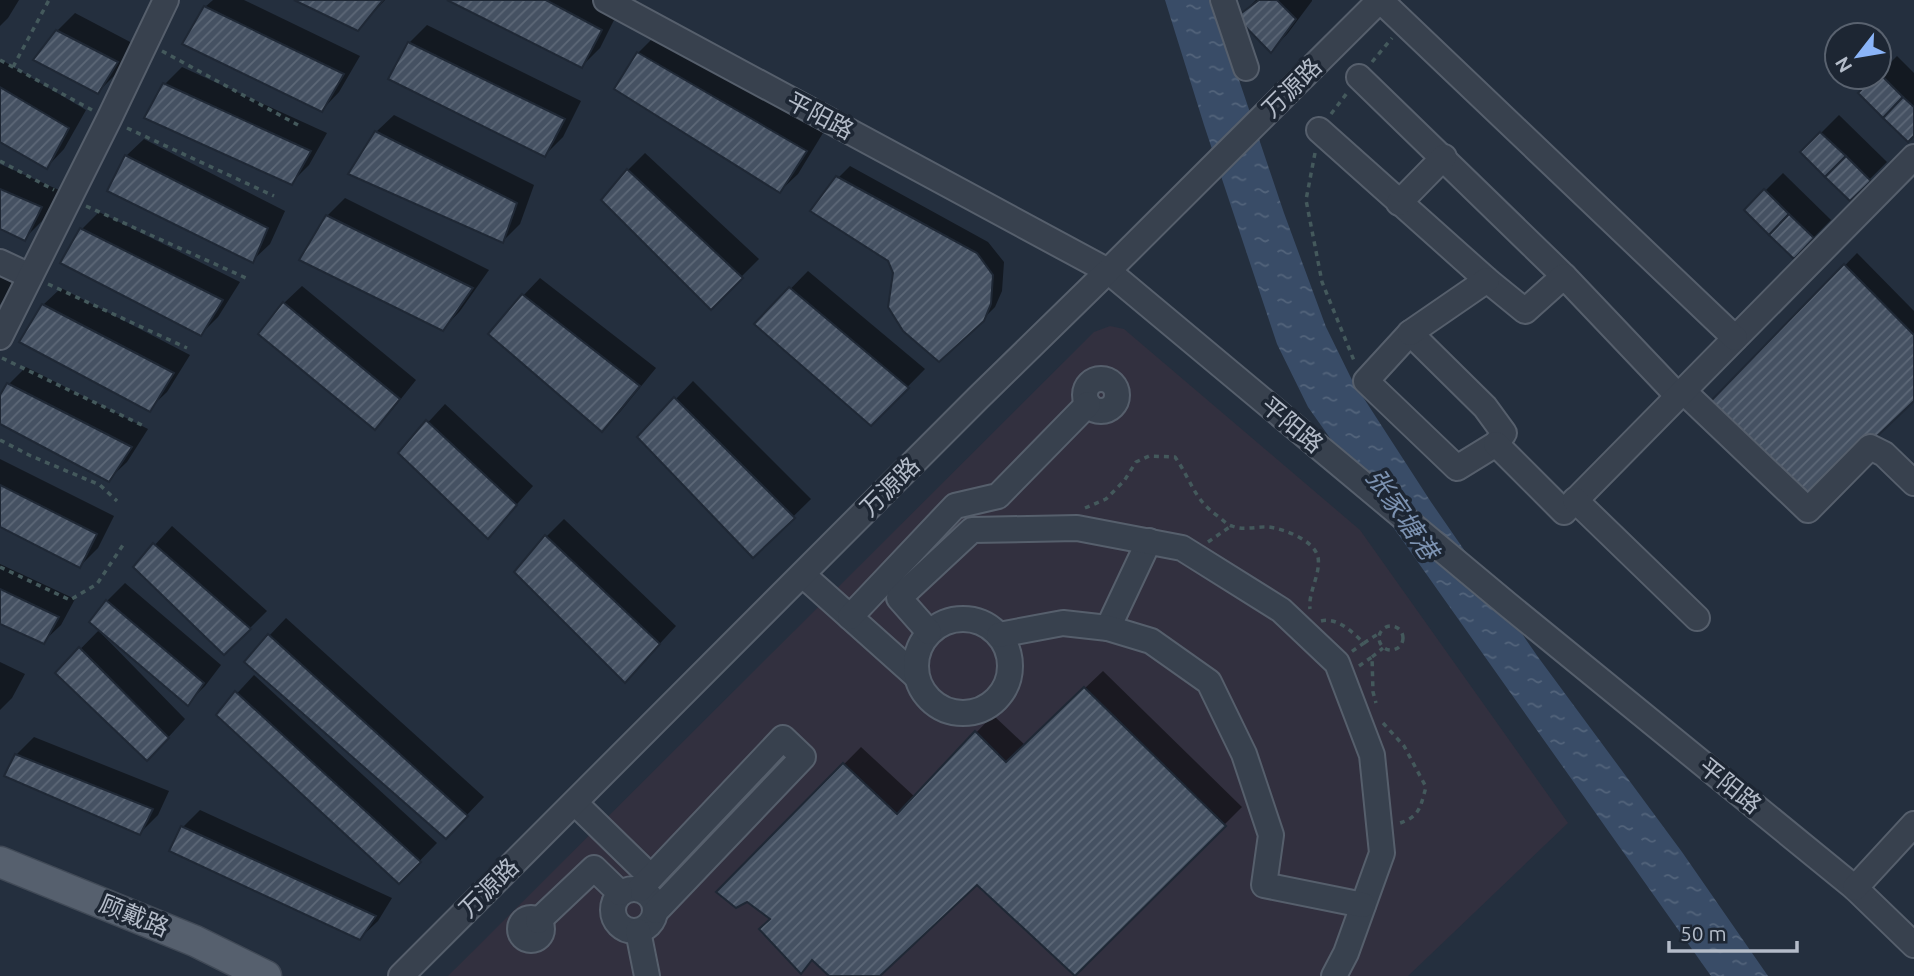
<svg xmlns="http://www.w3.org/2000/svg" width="1914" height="976" font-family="Ubuntu,'Noto Sans SC',sans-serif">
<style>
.medical{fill:#32303f}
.water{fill:url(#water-ripples)}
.shadow{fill:#0007}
.building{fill:url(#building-hatch);stroke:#1f2835;stroke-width:2}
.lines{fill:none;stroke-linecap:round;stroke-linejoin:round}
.minor-casing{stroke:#565f6c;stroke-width:28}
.major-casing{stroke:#414a57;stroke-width:33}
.path{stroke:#44595c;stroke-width:3.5;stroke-dasharray:5 5;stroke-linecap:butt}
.minor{stroke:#38414e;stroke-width:24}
.major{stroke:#56606e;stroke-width:30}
.labels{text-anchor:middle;stroke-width:7;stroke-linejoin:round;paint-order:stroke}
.street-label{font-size:24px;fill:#b4bcc9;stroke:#1d2633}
.water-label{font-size:26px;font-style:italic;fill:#7c92b1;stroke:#1d2633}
</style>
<defs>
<pattern id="water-ripples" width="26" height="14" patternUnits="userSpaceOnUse" patternTransform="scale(1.75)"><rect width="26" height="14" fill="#394c67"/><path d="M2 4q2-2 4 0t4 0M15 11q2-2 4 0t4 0" fill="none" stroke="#53647b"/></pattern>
<pattern id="building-hatch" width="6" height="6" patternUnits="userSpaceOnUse" patternTransform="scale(1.75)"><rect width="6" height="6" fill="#455162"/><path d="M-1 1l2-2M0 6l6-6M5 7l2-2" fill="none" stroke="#5d6877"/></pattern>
</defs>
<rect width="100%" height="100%" fill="#242f3e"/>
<polygon class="medical" points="1110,326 1124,329 1360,530 1568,823 1408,976 448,976 1094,332"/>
<polygon class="water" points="1165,0 1212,0 1284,213 1326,327 1352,380 1431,502 1538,657 1682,852 1768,976 1711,976 1308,407 1277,344 1204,125"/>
<g class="shadow">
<polygon points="0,0 19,0 8,18 0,26"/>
<polygon points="213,0 244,0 360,56 339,92 322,110 205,7"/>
<polygon points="298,0 385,0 358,29"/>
<polygon points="451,0 596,0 618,12 600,48 582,66"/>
<polygon points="1256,0 1312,0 1312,1 1288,33 1271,51 1239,17"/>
<polygon points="75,13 134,44 115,75 98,92 57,31"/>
<polygon points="427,25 581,101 563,137 545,155 409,43"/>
<polygon points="656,35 823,133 798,174 780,191 638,53"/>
<polygon points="1897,56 1914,73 1914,134 1876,77 1879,77 1879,74"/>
<polygon points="0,59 86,110 64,149 47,167 0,140"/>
<polygon points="182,67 327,133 309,165 291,183 164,85"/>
<polygon points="394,115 534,185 520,224 503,241 376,132"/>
<polygon points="1839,115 1887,162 1850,199 1802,152"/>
<polygon points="144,139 285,211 270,244 252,261 126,156"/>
<polygon points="645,153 759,259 711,307 628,170"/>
<polygon points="0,164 59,190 42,221 24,239 0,227"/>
<polygon points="850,166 988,242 1004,262 1002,291 995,307 983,319 894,273 889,260 838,178"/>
<polygon points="1783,173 1831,220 1794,257 1746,210"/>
<polygon points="345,198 489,270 460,311 443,329 327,216"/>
<polygon points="99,212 240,282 218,317 201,334 81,230"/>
<polygon points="1857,253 1914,311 1914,399 1710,405"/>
<polygon points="0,254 25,265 0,305"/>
<polygon points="808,271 925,369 871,424 756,324"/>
<polygon points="540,278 656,368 620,412 602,429 523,296"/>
<polygon points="302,286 416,380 392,410 375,428 284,303"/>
<polygon points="61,288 190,355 167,392 149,409 43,305"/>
<polygon points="26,367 148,429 127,462 109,479 0,422 0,399 9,384"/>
<polygon points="693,381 811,499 753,556 640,437"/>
<polygon points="445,404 533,486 488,537 400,453"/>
<polygon points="0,459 114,516 98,548 80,566 0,525"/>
<polygon points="564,519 676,626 642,663 517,572 547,536"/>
<polygon points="172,526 267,611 250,628 135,567"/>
<polygon points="0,564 75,599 61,625 43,642 0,622"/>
<polygon points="125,583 221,665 205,686 188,703 101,629 99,631 185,719 164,742 57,673 100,629 92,622 107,601"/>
<polygon points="286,618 484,797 463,819 269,636"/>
<polygon points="0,662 25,674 12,698 0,710"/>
<polygon points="1103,671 1242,807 1075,974 977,883 878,976 832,976 813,959 801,971 772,918 747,899 718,892 861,747 915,797 993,715 1025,745"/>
<polygon points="254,675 437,843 399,882 218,714"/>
<polygon points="34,737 169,791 158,815 140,833 16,755"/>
<polygon points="200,810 392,898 378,921 360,938 183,827"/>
</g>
<g class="building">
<polygon points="294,0 383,0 358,31"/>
<polygon points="447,0 546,0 602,30 582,68"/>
<polygon points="1259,0 1277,0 1296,19 1271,53 1236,17"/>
<polygon points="204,6 344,74 322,112 182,44"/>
<polygon points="56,30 118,62 98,94 33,60"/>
<polygon points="408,42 565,119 545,157 388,79"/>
<polygon points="637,52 807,151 780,193 614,89"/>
<polygon points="1879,73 1903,97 1883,118 1858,93 1874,77 1879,77"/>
<polygon points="163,83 311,151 292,185 144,118"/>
<polygon points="0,87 69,128 47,169 0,142"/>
<polygon points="1903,97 1914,107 1914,136 1908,142 1883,118"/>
<polygon points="375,131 517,203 503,243 348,174"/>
<polygon points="1820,132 1846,156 1825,177 1800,152"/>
<polygon points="125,155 268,228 253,263 107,191"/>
<polygon points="1846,156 1871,181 1850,201 1825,177"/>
<polygon points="627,169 743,278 711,310 601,200"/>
<polygon points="836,176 977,253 993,275 991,304 984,321 939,362 903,331 888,307 893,273 888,261 810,211"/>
<polygon points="0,189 42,207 25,241 0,229"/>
<polygon points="1764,189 1789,214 1769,235 1744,210"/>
<polygon points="1789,214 1814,238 1794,259 1769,235"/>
<polygon points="326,215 473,288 443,331 299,260"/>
<polygon points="80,228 223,300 201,336 60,263"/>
<polygon points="1844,264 1914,335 1914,401 1808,502 1707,405"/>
<polygon points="789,287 909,388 871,426 754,324"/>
<polygon points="522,294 640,386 602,432 488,334"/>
<polygon points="283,302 400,399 375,430 258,334"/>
<polygon points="42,304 174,373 150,412 19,342"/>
<polygon points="7,383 132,447 109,482 0,424 0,395"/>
<polygon points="674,397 795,518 753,558 637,437"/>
<polygon points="426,420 517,505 488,539 398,453"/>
<polygon points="0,485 97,534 80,568 0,527"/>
<polygon points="545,535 660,644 625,683 514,572"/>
<polygon points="153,543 251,629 224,655 133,567"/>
<polygon points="0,589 59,617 44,644 0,624"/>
<polygon points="106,600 204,683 188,706 89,622"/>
<polygon points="268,634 468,816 446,839 244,662"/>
<polygon points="79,647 169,738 147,761 55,673"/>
<polygon points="1084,687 1226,826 1075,976 977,885 880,976 829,976 812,960 801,974 759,929 770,919 747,902 736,908 716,892 843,763 897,814 975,731 1006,762"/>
<polygon points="235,691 421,862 399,884 216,715"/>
<polygon points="15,754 153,809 140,835 4,776"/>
<polygon points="181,826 376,916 360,940 169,851"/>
</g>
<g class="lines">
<g class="minor-casing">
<g id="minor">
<polyline points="606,0 1108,271 1507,604 1855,888 1914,945"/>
<polyline points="1223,0 1246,68"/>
<polyline points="1359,77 1564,276"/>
<polyline points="1319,130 1487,280 1525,311 1564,276 1678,396"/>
<polyline points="1399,203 1444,157"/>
<polyline points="0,262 30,276"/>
<polygon points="1410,333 1485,407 1504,433 1496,444 1457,468 1366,381"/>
<polyline points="1410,333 1487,280"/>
<polyline points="0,337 109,119 166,0"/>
<circle cx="1101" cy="395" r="16"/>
<polyline points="1683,391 1808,510 1870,447 1884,454 1914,483"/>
<polyline points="1496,444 1564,512 1914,157"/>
<polyline points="1575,500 1697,618"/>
<polyline points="803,575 916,676"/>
<polyline points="850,617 955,506 998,496 1088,404"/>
<circle cx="963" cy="666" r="47"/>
<polyline points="1108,628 1149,541"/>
<polyline points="929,632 899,598 972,530 1077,528 1182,548 1281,610 1337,663 1372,755 1382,853 1346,953 1334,976"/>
<polyline points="999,635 1063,623 1108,628 1151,641 1209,682 1244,754 1271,835 1264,885 1363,905"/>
<polyline points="575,803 651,877"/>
<polyline points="1855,888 1914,824"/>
<circle cx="634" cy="910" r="21"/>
<polyline points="640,889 783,738 803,757 656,911"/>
<circle cx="531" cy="929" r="11"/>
<polyline points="538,921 594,868 620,893"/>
<polyline points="638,931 647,976"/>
<polyline points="401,976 978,398 1108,271 1380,0 1735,338"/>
</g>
</g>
<g class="major-casing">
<polyline id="major" points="0,862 195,941 266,976"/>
</g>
<g class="path">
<polyline points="162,51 298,125"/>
<polyline points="0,60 92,110"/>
<polyline points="1372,62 1392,38"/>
<polyline points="13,67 49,0"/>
<polyline points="1331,114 1347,93"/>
<polyline points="127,128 274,196"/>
<polyline points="1315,153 1306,200 1322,282 1355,363"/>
<polyline points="0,161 54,190"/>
<polyline points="86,206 246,278"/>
<polyline points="48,284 187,348"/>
<polyline points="2,358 146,427"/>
<polyline points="0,440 31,456 100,485 117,501"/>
<path d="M1085 508 1106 499 1124 481 1136 462 1149 456 1175 457C1192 481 1193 499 1219 517 1223 520 1227 525 1232 526 1244 531 1257 526 1269 527 1284 529 1314 540 1318 557 1321 574 1308 592 1310 609"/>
<polyline points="1208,542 1231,526"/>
<polyline points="0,567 70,600 97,584 123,545"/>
<path d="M1321 621C1338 617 1352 632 1364 643L1351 652"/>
<circle cx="1391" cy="638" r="12"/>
<polyline points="1364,643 1378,634"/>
<polyline points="1372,657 1383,648"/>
<polyline points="1359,666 1372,657 1373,692 1376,703"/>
<path d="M1383 723 1404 746 1426 787C1420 808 1420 817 1397 824"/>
</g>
<use href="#minor" class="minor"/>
<use href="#major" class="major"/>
</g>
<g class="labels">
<g class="street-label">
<text transform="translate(1292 88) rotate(-45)" y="8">万源路</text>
<text transform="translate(820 116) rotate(28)" y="8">平阳路</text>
<text transform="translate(1292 425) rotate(40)" y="8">平阳路</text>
<text transform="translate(890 487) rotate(-45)" y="8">万源路</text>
<text transform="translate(1730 786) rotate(39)" y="8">平阳路</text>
<text transform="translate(489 888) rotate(-45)" y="8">万源路</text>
<text transform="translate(134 916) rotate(22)" y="8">顾戴路</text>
</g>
<g class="water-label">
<text transform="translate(1402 514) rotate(55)" y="9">张家塘港</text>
</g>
</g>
<g transform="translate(1858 56) rotate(239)"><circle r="33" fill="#1d2633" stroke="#59626f" stroke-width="2"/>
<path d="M0-5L12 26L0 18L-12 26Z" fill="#8ab4f8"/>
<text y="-10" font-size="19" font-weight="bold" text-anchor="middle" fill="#b4bcc9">N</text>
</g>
<path d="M1669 941v10h128v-10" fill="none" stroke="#b4bcc9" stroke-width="3.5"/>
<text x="1680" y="941" font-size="21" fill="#b4bcc9" stroke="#1d2633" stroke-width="5" paint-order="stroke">50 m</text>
</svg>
